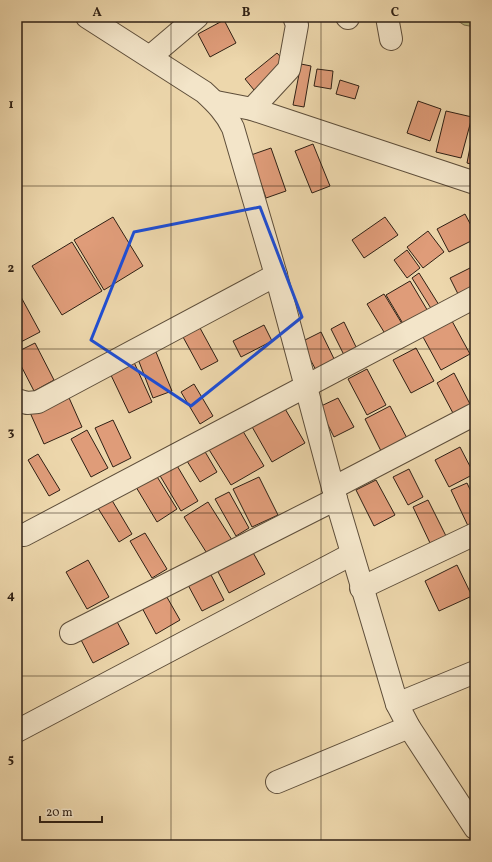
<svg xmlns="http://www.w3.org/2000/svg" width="492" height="862" font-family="Vollkorn,serif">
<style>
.green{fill:#bdbd86;stroke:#766e4d}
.building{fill:#df9c79;stroke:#2f2014}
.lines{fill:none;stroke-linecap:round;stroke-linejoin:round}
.minor-casing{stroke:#5e4e3a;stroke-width:24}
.minor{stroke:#f3e5c9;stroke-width:22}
.marked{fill:none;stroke:#1d4ed8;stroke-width:3;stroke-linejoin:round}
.grid{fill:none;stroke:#2f2014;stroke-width:1;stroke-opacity:0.55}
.neatline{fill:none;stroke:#2f2014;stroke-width:1.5}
.grid-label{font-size:13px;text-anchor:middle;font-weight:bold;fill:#2f2014}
</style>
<rect width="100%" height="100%" fill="#edd7ac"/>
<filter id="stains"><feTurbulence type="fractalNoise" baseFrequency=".005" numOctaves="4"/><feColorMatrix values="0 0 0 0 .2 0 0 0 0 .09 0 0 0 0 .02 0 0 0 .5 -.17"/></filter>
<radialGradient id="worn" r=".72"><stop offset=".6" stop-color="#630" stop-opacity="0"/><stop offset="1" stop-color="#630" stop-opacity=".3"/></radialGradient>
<polygon class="green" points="452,17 475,17 475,27 464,25"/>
<g class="building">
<polygon points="147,17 158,17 152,22"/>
<polygon points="224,20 236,43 210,57 198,34"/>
<polygon points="277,53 287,64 254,90 245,79"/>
<polygon points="301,64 311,66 304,107 293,105"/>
<polygon points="317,69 333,71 331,89 314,86"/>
<polygon points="340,80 359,86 355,99 336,94"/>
<polygon points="418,101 441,109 430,141 407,133"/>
<polygon points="446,111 472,117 461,158 436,152"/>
<polygon points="475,121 475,165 467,163"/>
<polygon points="313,144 330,186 312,193 295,151"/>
<polygon points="271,148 286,191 266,198 251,155"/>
<polygon points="465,214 475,233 475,239 449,252 437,229"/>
<polygon points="113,217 143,266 104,290 74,240"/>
<polygon points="385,217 398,235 364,258 352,240"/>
<polygon points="428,231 444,252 423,268 407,247"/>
<polygon points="72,242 102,291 62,315 32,266"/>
<polygon points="407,250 420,268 407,278 394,260"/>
<polygon points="474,266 475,286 458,294 450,278"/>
<polygon points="419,273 439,305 432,310 412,278"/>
<polygon points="410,281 429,313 405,327 386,295"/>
<polygon points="384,294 404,327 387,337 367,304"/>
<polygon points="21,297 40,332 17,344 17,299"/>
<polygon points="452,321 470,354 441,370 423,337"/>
<polygon points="344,322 358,351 345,357 331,329"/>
<polygon points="264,325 272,341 241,357 233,341"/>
<polygon points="200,328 218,361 201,370 183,337"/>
<polygon points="321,332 337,365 318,374 301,342"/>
<polygon points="35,343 54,380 34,391 17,358 17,352"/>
<polygon points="416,348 434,381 411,393 393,360"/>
<polygon points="156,352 172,391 153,398 138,359"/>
<polygon points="133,360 152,402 129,413 109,371"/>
<polygon points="367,369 386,405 367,415 348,379"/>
<polygon points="454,373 471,406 454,415 437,383"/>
<polygon points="194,384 213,416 200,424 181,392"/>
<polygon points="66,391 82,427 44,444 28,408"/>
<polygon points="338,398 354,427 334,437 319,407"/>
<polygon points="390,406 408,440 382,453 365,419"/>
<polygon points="284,407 305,443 272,462 251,425"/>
<polygon points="113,420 131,458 113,467 95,428"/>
<polygon points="241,428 264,466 231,485 208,448"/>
<polygon points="87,430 108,468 91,477 71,439"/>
<polygon points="460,447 474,474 449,487 435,460"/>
<polygon points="204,450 217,472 200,482 187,461"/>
<polygon points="38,454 60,490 49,496 28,460"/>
<polygon points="176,464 198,501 181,511 159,474"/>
<polygon points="409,469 423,497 408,505 393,477"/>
<polygon points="156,475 177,509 157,522 136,487"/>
<polygon points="259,477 278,515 252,527 233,489"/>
<polygon points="376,480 395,515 374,526 356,490"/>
<polygon points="467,483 475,500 475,525 469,528 451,490"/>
<polygon points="229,492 249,528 236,536 215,499"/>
<polygon points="110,497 132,534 119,542 96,505"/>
<polygon points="428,500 446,536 430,543 413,507"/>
<polygon points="208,502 232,540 208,555 184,517"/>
<polygon points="145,533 167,569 152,578 130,541"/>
<polygon points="251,549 265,574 229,593 216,568"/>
<polygon points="88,560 109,597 87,609 66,572"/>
<polygon points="457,565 472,596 439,611 425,581"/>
<polygon points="210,573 224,600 202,611 188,585"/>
<polygon points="164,592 180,620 156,634 141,606"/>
<polygon points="114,616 129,644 93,663 79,636"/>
</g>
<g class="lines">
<g class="minor-casing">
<g id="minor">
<path d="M87 17 204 92C216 103 226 113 233 128L276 275 336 499 397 704 409 727 475 828"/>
<polyline points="347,17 348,18"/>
<polyline points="387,17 391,39"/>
<polyline points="151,56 197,17"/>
<polyline points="216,102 252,109 475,183"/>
<polyline points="252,109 289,69 297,25 294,17"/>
<polyline points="17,400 27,403 38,402 276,275"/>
<polyline points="333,488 475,414"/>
<polyline points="24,535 475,297"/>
<polyline points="361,588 475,534"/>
<polyline points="71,633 336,499"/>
<polyline points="397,704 475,672"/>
<polyline points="17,731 352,554"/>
<polyline points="277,782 409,727"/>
</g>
</g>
<use href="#minor" class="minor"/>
</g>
<path class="marked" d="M260 207 302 317 191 406 91 340 134 232Z"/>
<path class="grid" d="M171 17V845M321 17V845M17 186H475M17 349H475M17 513H475M17 676H475"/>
<rect width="492" height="862" fill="none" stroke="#edd7ac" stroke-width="44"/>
<path d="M40 816v6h62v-6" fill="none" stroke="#2f2014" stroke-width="2"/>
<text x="46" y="816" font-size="12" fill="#2f2014" stroke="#f3e5c9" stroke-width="3" paint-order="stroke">20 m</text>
<rect x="22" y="22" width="448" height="818" class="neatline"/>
<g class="grid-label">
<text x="97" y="16">A</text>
<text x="246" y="16">B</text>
<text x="395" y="16">C</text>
<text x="11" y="108">1</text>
<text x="11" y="272">2</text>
<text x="11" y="436">3</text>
<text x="11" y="599">4</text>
<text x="11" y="763">5</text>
</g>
<rect width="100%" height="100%" filter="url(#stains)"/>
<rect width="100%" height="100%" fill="url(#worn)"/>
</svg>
